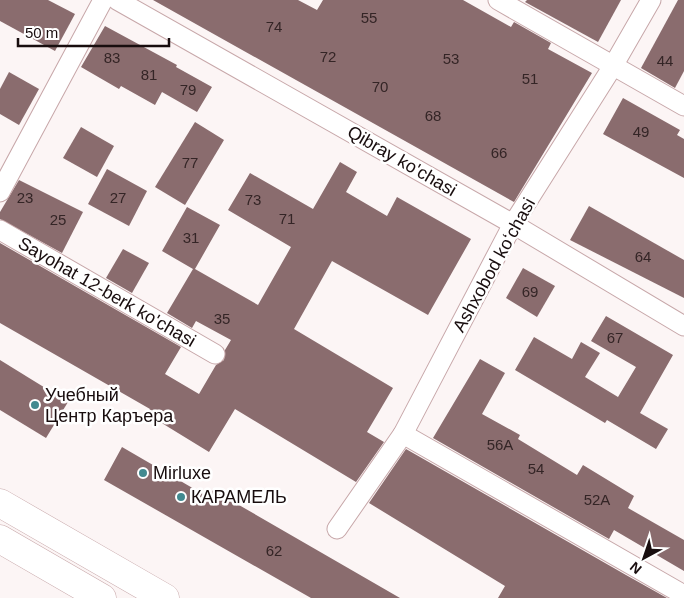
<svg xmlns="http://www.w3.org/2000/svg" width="684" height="598" font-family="Helvetica,sans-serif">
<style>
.building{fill:#8a6c6e}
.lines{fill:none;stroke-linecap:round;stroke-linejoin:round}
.street-casing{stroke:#c7a7a9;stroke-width:21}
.secondary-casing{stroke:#c7a7a9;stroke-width:29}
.street{stroke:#fff;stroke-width:19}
.secondary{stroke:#fff;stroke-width:28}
.poi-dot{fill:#428a90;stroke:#fff;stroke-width:2}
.labels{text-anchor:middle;stroke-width:5;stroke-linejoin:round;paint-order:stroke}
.number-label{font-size:15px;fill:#342526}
.street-label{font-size:18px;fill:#180d0e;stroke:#fff}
.poi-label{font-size:18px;fill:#180d0e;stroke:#fff;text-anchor:start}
</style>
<rect width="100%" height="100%" fill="#fcf5f5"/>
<g class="building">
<polygon points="0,0 48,0 75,14 55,51 0,21"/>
<polygon points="153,0 298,0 317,10 323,0 463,0 511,27 514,22 551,43 548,49 592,73 514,202"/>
<polygon points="527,0 621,0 598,42 525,2"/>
<polygon points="678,0 684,0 684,71 675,88 641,68"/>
<polygon points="105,26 177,65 176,67 212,87 197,112 162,92 155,105 121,86 119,89 81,67"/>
<polygon points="9,72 39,89 19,125 0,114 0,89"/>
<polygon points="623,98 680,130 677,135 684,139 684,178 603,134"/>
<polygon points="195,122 224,140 185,205 155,187"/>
<polygon points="81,127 114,146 97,177 63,158"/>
<polygon points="340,162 357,172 346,192 387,216 397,197 471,239 428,315 332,261 294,329 393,388 367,432 384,442 356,482 235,409 209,452 147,414 150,409 0,323 0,243 181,347 165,374 199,394 216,365 224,360 225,350 231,340 196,321 192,328 167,313 193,269 162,251 187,207 220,225 195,269 258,305 291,247 228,210 250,173 313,209"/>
<polygon points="107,169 147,191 129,226 88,204"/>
<polygon points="19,180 83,212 62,253 0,219 0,212"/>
<polygon points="589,206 684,260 684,298 570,240"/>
<polygon points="123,249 149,263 132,293 106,278"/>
<polygon points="523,268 555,286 537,317 506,298"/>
<polygon points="606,316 673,355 640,413 668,429 656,449 607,420 605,423 515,370 534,337 572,359 581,342 600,353 585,377 618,397 636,367 591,341"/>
<polygon points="480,359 505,373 482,414 520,435 518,439 577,475 583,465 634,496 628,508 684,540 684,571 614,530 609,539 433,438"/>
<polygon points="0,360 68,402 46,438 0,410"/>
<polygon points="122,447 208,497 213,490 400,598 311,598 104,480"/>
<polygon points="406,449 626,575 667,598 498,598 505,586 369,503"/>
</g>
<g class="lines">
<g class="street-casing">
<g id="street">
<polyline points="117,0 513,224 684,326"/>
<polyline points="498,0 684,106"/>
<polyline points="0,192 103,0"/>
<polyline points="0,230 215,354"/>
<polyline points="403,434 684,595"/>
<polyline points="337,529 403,434 513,224 613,66 651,0"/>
</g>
</g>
<g class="secondary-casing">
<g id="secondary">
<polyline points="0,503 165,598"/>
<polyline points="0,539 102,598"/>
</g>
</g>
<use href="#street" class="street"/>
<use href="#secondary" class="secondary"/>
</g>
<g class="poi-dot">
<circle cx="35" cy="405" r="5"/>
<circle cx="143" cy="473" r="5"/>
<circle cx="181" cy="497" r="5"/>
</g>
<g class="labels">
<g class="number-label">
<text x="369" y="23">55</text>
<text x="274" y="32">74</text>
<text x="328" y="62">72</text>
<text x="112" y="63">83</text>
<text x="451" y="64">53</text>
<text x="665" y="66">44</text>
<text x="149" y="80">81</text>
<text x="530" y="84">51</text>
<text x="380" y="92">70</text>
<text x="188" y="95">79</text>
<text x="433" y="121">68</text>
<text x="641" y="137">49</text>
<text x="499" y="158">66</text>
<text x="190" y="168">77</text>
<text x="25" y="203">23</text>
<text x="118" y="203">27</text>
<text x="253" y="205">73</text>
<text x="287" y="224">71</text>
<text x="58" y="225">25</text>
<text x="191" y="243">31</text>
<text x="643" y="262">64</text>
<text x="530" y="297">69</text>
<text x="222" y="324">35</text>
<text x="615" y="343">67</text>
<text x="500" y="450">56A</text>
<text x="536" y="474">54</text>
<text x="597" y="505">52A</text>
<text x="274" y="556">62</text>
</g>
<g class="street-label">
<text transform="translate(402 161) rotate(30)" y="6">Qibray ko'chasi</text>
<text transform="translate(494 265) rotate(-61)" y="6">Ashxobod koʻchasi</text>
<text transform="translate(107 292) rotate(30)" y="6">Sayohat 12-berk ko'chasi</text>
</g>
<g class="poi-label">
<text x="45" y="401">Учебный<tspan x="45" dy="21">Центр Каръера</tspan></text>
<text x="153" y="479">Mirluxe</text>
<text x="191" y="503">КАРАМЕЛЬ</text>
</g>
</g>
<g transform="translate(644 558) rotate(220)" stroke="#ffffff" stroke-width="4" paint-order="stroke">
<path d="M0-4L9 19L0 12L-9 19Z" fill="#180d0e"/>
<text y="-8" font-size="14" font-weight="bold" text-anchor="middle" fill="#180d0e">N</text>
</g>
<path d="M18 38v8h151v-8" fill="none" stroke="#180d0e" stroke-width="2.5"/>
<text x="25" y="38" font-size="15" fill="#180d0e" stroke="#ffffff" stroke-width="4" paint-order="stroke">50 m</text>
</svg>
